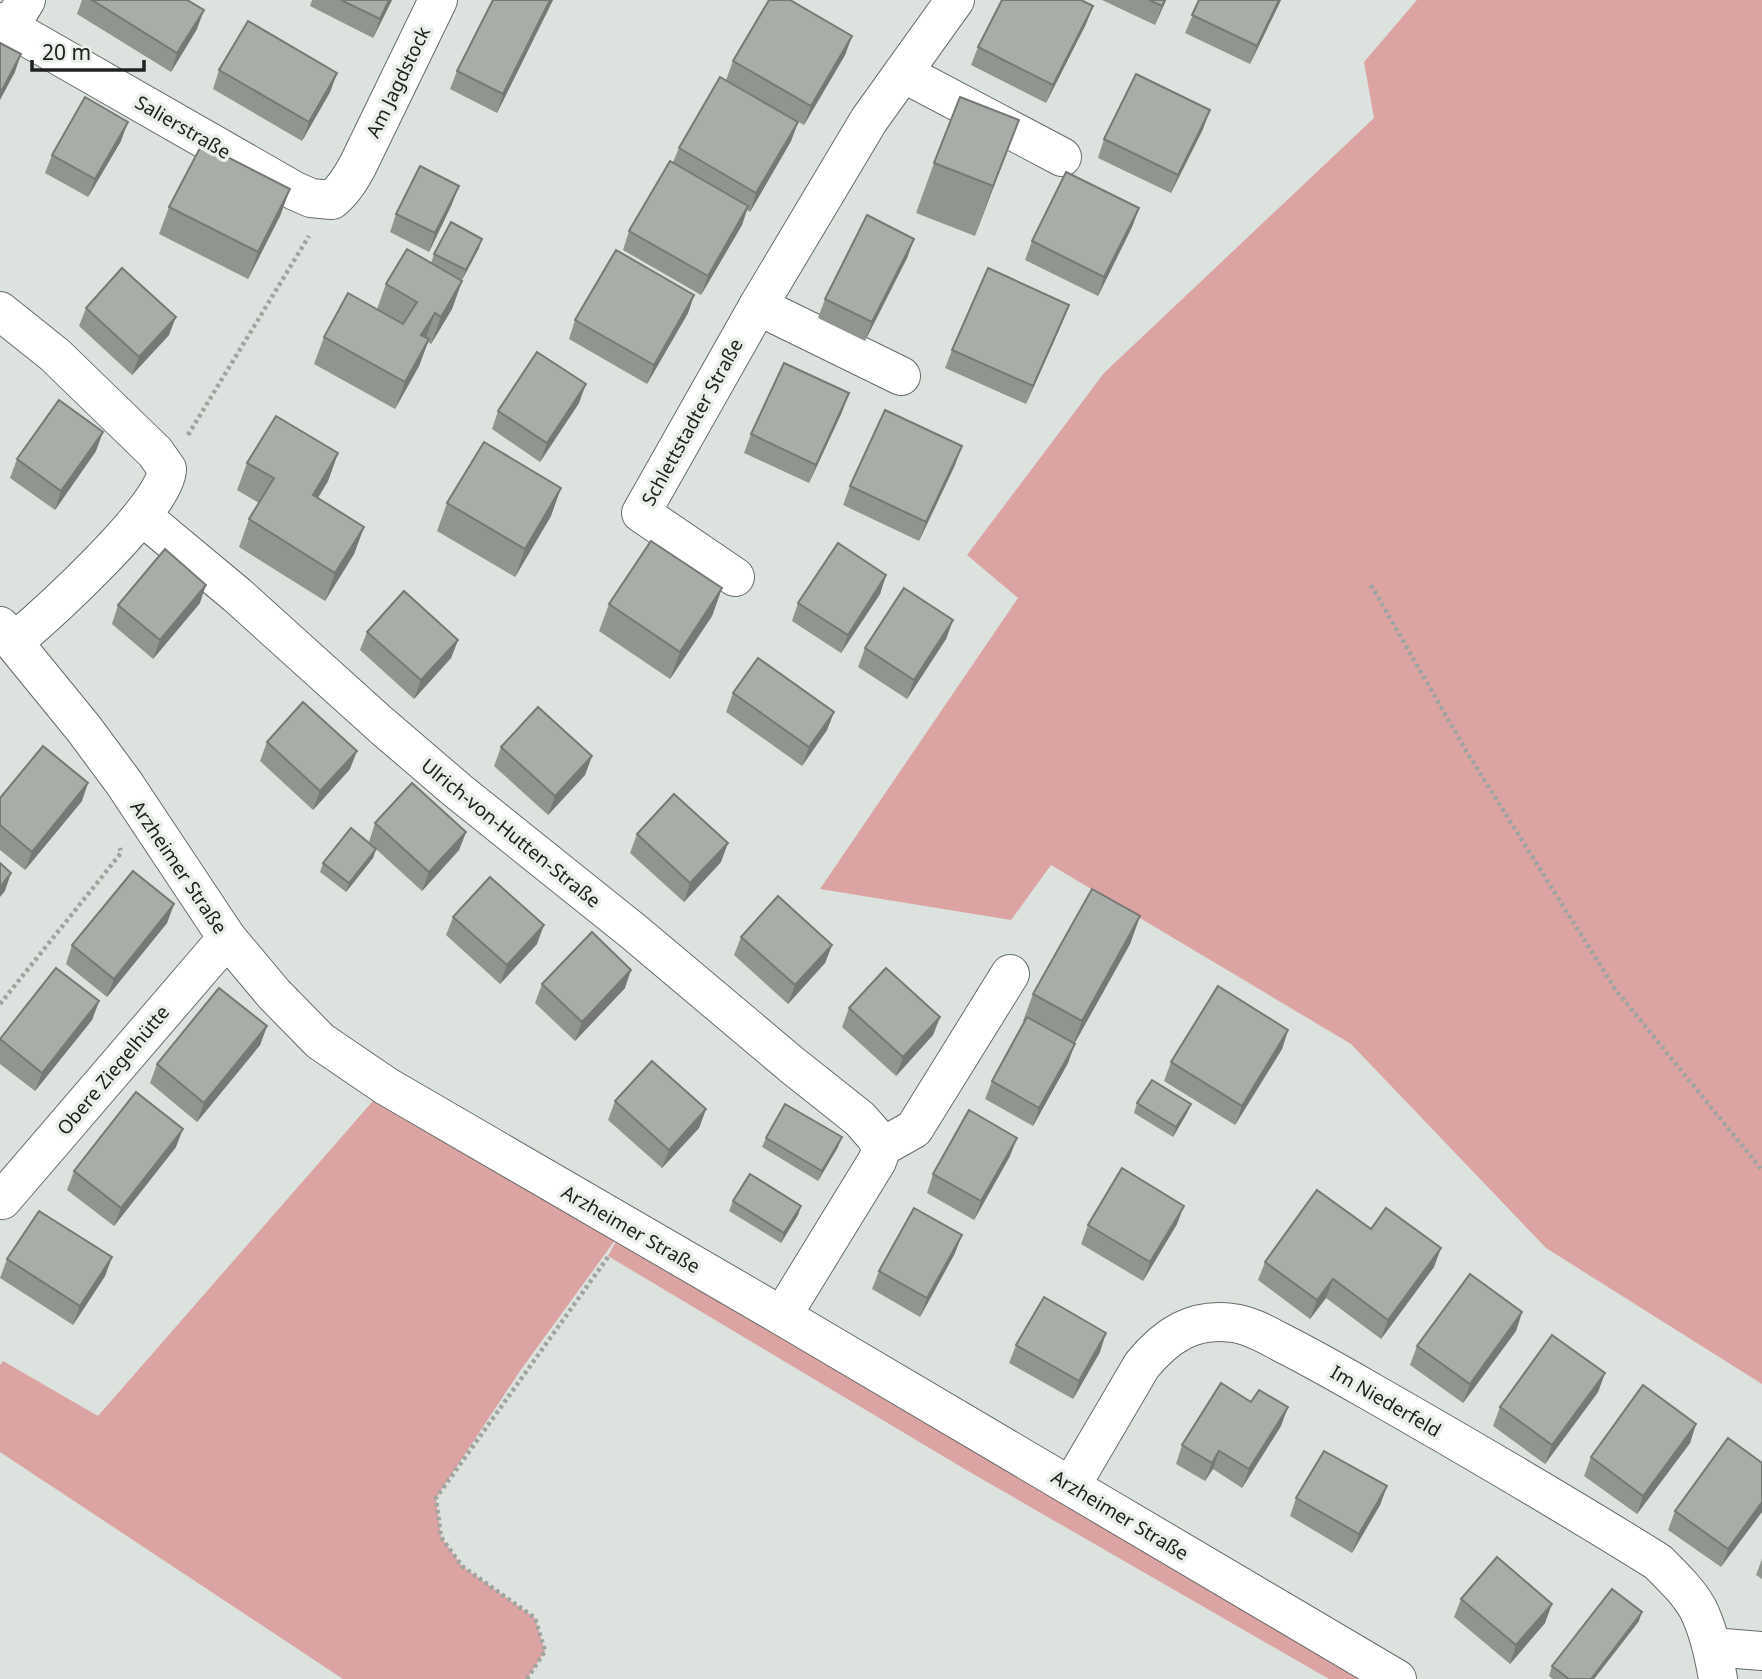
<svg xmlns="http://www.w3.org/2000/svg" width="1762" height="1679" font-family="'Noto Sans',sans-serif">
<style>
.green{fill:#dca3a3}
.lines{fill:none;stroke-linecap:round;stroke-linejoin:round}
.minor-casing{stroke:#686d68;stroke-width:40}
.path{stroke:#9fa4a0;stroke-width:4.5;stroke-dasharray:3.5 3.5;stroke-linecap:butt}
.minor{stroke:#fff;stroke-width:38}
.wall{fill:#909590}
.shaded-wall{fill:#767976}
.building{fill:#a8ada8;stroke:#767976;stroke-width:2}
.labels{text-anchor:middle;stroke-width:7;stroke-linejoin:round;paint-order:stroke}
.street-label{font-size:19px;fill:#202220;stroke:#eaefea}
</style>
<rect width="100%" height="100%" fill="#dce2dd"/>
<g class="green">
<polygon points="1417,0 1762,0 1762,1384 1546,1248 1351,1044 1051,865 1011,920 820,889 1018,598 967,555 1104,373 1374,118 1364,62"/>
<polygon points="386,1086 1375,1679 1329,1679 968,1471 608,1256 621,1232 520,1371 436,1498 441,1537 462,1566 535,1618 545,1651 527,1679 343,1679 0,1452 0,1365 3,1361 98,1416"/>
</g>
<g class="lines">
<g class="minor-casing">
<g id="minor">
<path d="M0 22 295 191 311 198 332 200C344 190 351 178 358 165L438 0"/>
<polyline points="9,28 26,0"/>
<polyline points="903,73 1062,157"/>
<polyline points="758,306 901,376"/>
<path d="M0 311 55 355 155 452 167 469C167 506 45 616 14 642"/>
<polyline points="142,516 237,595 381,725 458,791 634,932 792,1065 860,1119 874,1135 882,1147 877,1161 782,1316"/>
<polyline points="735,577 641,513 758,306 869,120 955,0"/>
<polyline points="0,626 84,729 124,783 227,938 274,994 320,1041 386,1086 782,1316 1397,1679"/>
<polyline points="882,1147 914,1129 1010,974"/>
<polyline points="0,1200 2,1200 227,938"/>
<path d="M1071 1486 1142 1365C1166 1336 1193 1317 1233 1323 1250 1325 1267 1335 1282 1343 1310 1357 1338 1373 1366 1389 1464 1445 1562 1502 1658 1562 1672 1576 1688 1591 1698 1609 1709 1631 1714 1655 1718 1679"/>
<polyline points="1712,1647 1762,1651"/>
</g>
</g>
<g class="path">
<polyline points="188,435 309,236"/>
<polyline points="1371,585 1468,754 1615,989 1762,1170"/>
<polyline points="0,1004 121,853 120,848"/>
<polyline points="527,1679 545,1651 535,1618 462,1566 441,1537 436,1498 608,1257"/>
</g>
<use href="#minor" class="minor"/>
</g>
<g class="wall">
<polygon points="82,0 187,0 197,29 171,72 77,14"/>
<polygon points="312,0 392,0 373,38 310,6"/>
<polygon points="493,0 553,0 497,113 450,89 457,71"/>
<polygon points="1102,0 1166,0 1155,25"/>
<polygon points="1199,0 1281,0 1250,64 1185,33"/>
<polygon points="1093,6 1086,24 1046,103 971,65 978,47"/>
<polygon points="852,36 845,55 804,125 726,80 733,61"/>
<polygon points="219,70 337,73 330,92 302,141 213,89"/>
<polygon points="1019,120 975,236 916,213 934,163"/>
<polygon points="798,122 791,141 750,212 747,210 742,225 701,295 623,250 629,231 673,162 679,148"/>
<polygon points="1203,129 1171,193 1098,158 1104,139"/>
<polygon points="121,141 88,197 45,173 52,155"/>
<polygon points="290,189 280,216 248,279 159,234 169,207"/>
<polygon points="452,204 429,252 390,232 396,214"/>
<polygon points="1139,208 1132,227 1098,296 1025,260 1032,241"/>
<polygon points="914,239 907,258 865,341 818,318 825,299"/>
<polygon points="479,248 462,280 436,266 462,281 452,309 431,344 428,342 419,366 395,409 314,364 324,337 377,309 386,284 431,263 434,254"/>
<polygon points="694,295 688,313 647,384 569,339 575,320"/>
<polygon points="1069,305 1062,323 1026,404 945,368 952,350"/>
<polygon points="86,308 169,335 132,375 79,326"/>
<polygon points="579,403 540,462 492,429 498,411"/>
<polygon points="842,412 809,483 744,453 751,434"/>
<polygon points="96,451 55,510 10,478 17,459"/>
<polygon points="338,453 328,481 318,498 364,527 354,554 325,601 239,547 249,519 259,503 237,490 247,463"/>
<polygon points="955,465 919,541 843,505 850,486"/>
<polygon points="447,503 551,516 515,577 437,531"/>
<polygon points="886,575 880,594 841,653 792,621 798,603"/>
<polygon points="722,588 712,616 670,679 599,631 609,604"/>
<polygon points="200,603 153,659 112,624 118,605"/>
<polygon points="953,620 946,639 907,699 858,667 865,648"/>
<polygon points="367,632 458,640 451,658 414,699 360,650"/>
<polygon points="733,693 834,712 827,730 802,766 726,712"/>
<polygon points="267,742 350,769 313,810 260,761"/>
<polygon points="501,747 592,756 585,775 548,815 494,766"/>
<polygon points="0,798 82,801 25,870 0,850"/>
<polygon points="375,823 466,832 459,850 422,891 376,849 373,858 346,892 320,872 323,863 375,847 369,842"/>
<polygon points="637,834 721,862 684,902 630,853"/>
<polygon points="174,904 167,923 107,997 66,964 72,945"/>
<polygon points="1140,916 1130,944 1074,1044 1068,1063 1033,1126 985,1099 992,1081 1024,1022 1023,1021 1033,994"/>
<polygon points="453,917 537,944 500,984 446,935"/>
<polygon points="741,937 832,945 825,963 788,1004 734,955"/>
<polygon points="542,984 625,988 575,1041 535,1003"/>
<polygon points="99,1001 92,1020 35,1091 0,1064 0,1039"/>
<polygon points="849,1008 940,1017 933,1035 896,1076 842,1027"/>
<polygon points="267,1026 260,1045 197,1122 150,1083 157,1064"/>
<polygon points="1288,1030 1282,1049 1235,1125 1164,1081 1171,1062"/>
<polygon points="615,1101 706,1109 699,1128 662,1168 608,1120"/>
<polygon points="1137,1103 1191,1104 1187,1113 1173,1137 1134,1113"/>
<polygon points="766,1138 838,1147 818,1181 762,1147"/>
<polygon points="176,1147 114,1226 67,1190 74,1171"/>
<polygon points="1010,1156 974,1220 927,1193 933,1174"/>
<polygon points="733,1201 801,1206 798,1215 781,1243 729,1211"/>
<polygon points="1177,1224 1143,1281 1081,1244 1088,1225"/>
<polygon points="1371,1229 1434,1267 1381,1339 1326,1298 1310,1319 1258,1280 1265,1262"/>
<polygon points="955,1253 920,1317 872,1289 879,1271"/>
<polygon points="112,1257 105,1276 73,1325 0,1278 7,1259"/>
<polygon points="1522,1312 1516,1331 1463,1403 1410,1365 1417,1346"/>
<polygon points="1016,1345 1100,1352 1073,1399 1009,1363"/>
<polygon points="1605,1373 1598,1392 1545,1464 1493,1426 1500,1407"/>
<polygon points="1696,1424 1690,1443 1637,1514 1584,1476 1591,1457"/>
<polygon points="1281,1426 1242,1488 1213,1469 1205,1481 1176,1464 1182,1445"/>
<polygon points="1762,1463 1721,1567 1668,1530 1675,1511"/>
<polygon points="1387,1486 1380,1505 1352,1553 1290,1516 1296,1498"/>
<polygon points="1762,1559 1762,1579 1756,1575"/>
<polygon points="1461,1599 1545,1623 1510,1664 1454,1617"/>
<polygon points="1639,1621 1594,1679 1553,1679 1549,1676 1552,1666"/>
</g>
<g class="shaded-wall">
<polygon points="389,0 392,0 373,38 380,19"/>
<polygon points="550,0 553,0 497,113 503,94"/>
<polygon points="1165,0 1166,0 1155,25 1162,6"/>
<polygon points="1279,0 1281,0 1250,64 1257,46"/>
<polygon points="1093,6 1086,24 1046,103 1053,85"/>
<polygon points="204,10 197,29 171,72 177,53"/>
<polygon points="852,36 845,55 804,125 811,106"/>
<polygon points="21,54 15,72 0,100 0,94"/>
<polygon points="337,73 330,92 302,141 309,122"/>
<polygon points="1210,110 1203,129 1171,193 1178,175"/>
<polygon points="1019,120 1000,170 975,236 993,186"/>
<polygon points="128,122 121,141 88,197 95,179"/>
<polygon points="798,122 791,141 750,212 756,193"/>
<polygon points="459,186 452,204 429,252 435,233"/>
<polygon points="290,189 280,216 248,279 258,252"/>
<polygon points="748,206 742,225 701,295 708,276"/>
<polygon points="1139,208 1132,227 1098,296 1104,277"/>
<polygon points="482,239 479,248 462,280 466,270"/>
<polygon points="914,239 907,258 865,341 872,322"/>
<polygon points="462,281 452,309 431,344 441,317"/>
<polygon points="694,295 688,313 647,384 654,365"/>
<polygon points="1069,305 1062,323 1026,404 1033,386"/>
<polygon points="435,313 425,340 421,335"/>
<polygon points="176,317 169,335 132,375 139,357"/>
<polygon points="429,339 419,366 395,409 405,382"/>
<polygon points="586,384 579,403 540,462 547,443"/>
<polygon points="849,393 842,412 809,483 816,465"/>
<polygon points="103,432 96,451 55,510 61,491"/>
<polygon points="962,446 955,465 919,541 926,522"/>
<polygon points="338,453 328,481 303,522 313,495"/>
<polygon points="561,488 551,516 515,577 525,549"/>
<polygon points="364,527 354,554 325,601 335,573"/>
<polygon points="886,575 880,594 841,653 848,635"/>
<polygon points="206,585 200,603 153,659 160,640"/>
<polygon points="722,588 712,616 670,679 680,652"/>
<polygon points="953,620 946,639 907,699 914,680"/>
<polygon points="458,640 451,658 414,699 421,680"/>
<polygon points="834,712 827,730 802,766 809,747"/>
<polygon points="357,751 350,769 313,810 320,791"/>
<polygon points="592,756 585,775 548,815 555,796"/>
<polygon points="88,783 82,801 25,870 32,852"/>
<polygon points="466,832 459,850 422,891 429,872"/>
<polygon points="728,843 721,862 684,902 690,883"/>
<polygon points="376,849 373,858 346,892 349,883"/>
<polygon points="11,873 5,891 0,897 0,887"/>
<polygon points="174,904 167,923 107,997 114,979"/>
<polygon points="1140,916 1130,944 1072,1048 1082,1021"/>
<polygon points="544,925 537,944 500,984 507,965"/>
<polygon points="832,945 825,963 788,1004 795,985"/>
<polygon points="631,970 625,988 575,1041 582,1022"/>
<polygon points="99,1001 92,1020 35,1091 42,1073"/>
<polygon points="940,1017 933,1035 896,1076 903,1057"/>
<polygon points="267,1026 260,1045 197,1122 204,1103"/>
<polygon points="1288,1030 1282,1049 1235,1125 1242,1106"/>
<polygon points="1075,1044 1068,1063 1033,1126 1039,1108"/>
<polygon points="1191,1104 1187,1113 1173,1137 1176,1127"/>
<polygon points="706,1109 699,1128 662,1168 669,1150"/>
<polygon points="183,1129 176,1147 114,1226 121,1208"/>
<polygon points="842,1137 838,1147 818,1181 822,1171"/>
<polygon points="1017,1138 1010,1156 974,1220 981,1201"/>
<polygon points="801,1206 798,1215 781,1243 784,1233"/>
<polygon points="1184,1206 1177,1224 1143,1281 1150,1262"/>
<polygon points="962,1235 955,1253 920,1317 927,1298"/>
<polygon points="1441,1248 1434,1267 1381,1339 1388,1320"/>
<polygon points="112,1257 105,1276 73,1325 80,1306"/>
<polygon points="1333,1279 1326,1298 1310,1319 1317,1300"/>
<polygon points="1522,1312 1516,1331 1463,1403 1470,1384"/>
<polygon points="1106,1333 1100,1352 1073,1399 1079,1381"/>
<polygon points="1605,1373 1598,1392 1545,1464 1552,1445"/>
<polygon points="1288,1407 1281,1426 1242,1488 1249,1469"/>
<polygon points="1696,1424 1690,1443 1637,1514 1643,1496"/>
<polygon points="1219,1451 1213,1469 1205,1481 1212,1463"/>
<polygon points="1387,1486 1380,1505 1352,1553 1359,1534"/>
<polygon points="1762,1502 1762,1512 1721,1567 1728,1549"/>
<polygon points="1552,1604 1545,1623 1510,1664 1516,1645"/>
<polygon points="1642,1612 1639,1621 1594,1679 1591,1679"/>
</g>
<g class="building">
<polygon points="92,0 187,0 204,10 177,53"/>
<polygon points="341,0 389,0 380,19"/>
<polygon points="493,0 550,0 503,94 457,71"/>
<polygon points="769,0 790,0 852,36 811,106 733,61"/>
<polygon points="1002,0 1081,0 1093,6 1053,85 978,47"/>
<polygon points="1149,0 1165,0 1162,6"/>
<polygon points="1199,0 1279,0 1257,46 1192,15"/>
<polygon points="248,21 337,73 309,122 219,70"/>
<polygon points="0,43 21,54 0,94"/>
<polygon points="1136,74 1210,110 1178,175 1104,139"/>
<polygon points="720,77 798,122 756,193 679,148"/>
<polygon points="85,97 128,122 95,179 52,155"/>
<polygon points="960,97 1019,120 993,186 934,163"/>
<polygon points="202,144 290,189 258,252 169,207"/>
<polygon points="670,161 748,206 708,276 629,231"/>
<polygon points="420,166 459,186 435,233 396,214"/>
<polygon points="1066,172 1139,208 1104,277 1032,241"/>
<polygon points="867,215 914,239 872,322 825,299"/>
<polygon points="451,222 482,239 466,270 434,254"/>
<polygon points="407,249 462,281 441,317 435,313 421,335 429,339 405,382 324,337 348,293 403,324 417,302 386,284"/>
<polygon points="616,250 694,295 654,365 575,320"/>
<polygon points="122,268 176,317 139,357 86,308"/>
<polygon points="988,268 1069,305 1033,386 952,350"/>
<polygon points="537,352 586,384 547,443 498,411"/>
<polygon points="784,363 849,393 816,465 751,434"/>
<polygon points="59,400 103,432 61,491 17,459"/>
<polygon points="885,410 962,446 926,522 850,486"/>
<polygon points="276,416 338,453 313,495 364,527 335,573 249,519 274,478 247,463"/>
<polygon points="484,442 561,488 525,549 447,503"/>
<polygon points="651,541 722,588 680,652 609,604"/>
<polygon points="838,543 886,575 848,635 798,603"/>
<polygon points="165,549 206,585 160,640 118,605"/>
<polygon points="904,588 953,620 914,680 865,648"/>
<polygon points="404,591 458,640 421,680 367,632"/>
<polygon points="758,658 834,712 809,747 733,693"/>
<polygon points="303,702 357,751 320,791 267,742"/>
<polygon points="538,707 592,756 555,796 501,747"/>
<polygon points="43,746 88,783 32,852 0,825 0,798"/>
<polygon points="412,783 466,832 429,872 375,823"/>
<polygon points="674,794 728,843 690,883 637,834"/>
<polygon points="351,828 376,849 349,883 323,863"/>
<polygon points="0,863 11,873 0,887"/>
<polygon points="133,871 174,904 114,979 72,945"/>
<polygon points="490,877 544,925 507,965 453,917"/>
<polygon points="1092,889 1140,916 1082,1021 1033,994"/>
<polygon points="778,896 832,945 795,985 741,937"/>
<polygon points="592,932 631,970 582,1022 542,984"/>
<polygon points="56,968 99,1001 42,1073 0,1039"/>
<polygon points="886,968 940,1017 903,1057 849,1008"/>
<polygon points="1218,986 1288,1030 1242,1106 1171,1062"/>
<polygon points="219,988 267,1026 204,1103 157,1064"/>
<polygon points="1027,1017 1075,1044 1039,1108 992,1081"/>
<polygon points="652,1061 706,1109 669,1150 615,1101"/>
<polygon points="1152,1080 1191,1104 1176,1127 1137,1103"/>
<polygon points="136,1092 183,1129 121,1208 74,1171"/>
<polygon points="785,1104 842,1137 822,1171 766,1138"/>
<polygon points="969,1110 1017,1138 981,1201 933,1174"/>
<polygon points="1122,1168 1184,1206 1150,1262 1088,1225"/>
<polygon points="750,1174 801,1206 784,1233 733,1201"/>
<polygon points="1317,1190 1371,1229 1386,1208 1441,1248 1388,1320 1333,1279 1317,1300 1265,1262"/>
<polygon points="914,1208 962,1235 927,1298 879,1271"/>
<polygon points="39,1211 112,1257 80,1306 7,1259"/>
<polygon points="1470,1274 1522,1312 1470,1384 1417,1346"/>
<polygon points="1044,1297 1106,1333 1079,1381 1016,1345"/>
<polygon points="1552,1335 1605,1373 1552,1445 1500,1407"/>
<polygon points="1221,1383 1251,1402 1259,1390 1288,1407 1249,1469 1219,1451 1212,1463 1182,1445"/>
<polygon points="1643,1385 1696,1424 1643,1496 1591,1457"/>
<polygon points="1728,1438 1762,1463 1762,1502 1728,1549 1675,1511"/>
<polygon points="1324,1451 1387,1486 1359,1534 1296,1498"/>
<polygon points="1497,1557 1552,1604 1516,1645 1461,1599"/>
<polygon points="1612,1589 1642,1612 1591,1679 1569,1679 1552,1666"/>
</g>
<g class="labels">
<g class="street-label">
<text transform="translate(398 82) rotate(-64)" y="7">Am Jagdstock</text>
<text transform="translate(183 127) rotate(30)" y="7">Salierstraße</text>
<text transform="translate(692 422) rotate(-61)" y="7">Schlettstadter Straße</text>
<text transform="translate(511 833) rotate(39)" y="7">Ulrich-von-Hutten-Straße</text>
<text transform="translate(179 867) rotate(56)" y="7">Arzheimer Straße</text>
<text transform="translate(113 1070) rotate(-50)" y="7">Obere Ziegelhütte</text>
<text transform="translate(631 1229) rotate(30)" y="7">Arzheimer Straße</text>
<text transform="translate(1386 1401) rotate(30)" y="7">Im Niederfeld</text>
<text transform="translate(1120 1515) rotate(31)" y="7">Arzheimer Straße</text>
</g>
</g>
<path d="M32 60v10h112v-10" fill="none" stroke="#202220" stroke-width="3.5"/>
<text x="42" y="60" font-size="21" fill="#202220" stroke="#eaefea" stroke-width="5" paint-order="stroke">20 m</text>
</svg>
